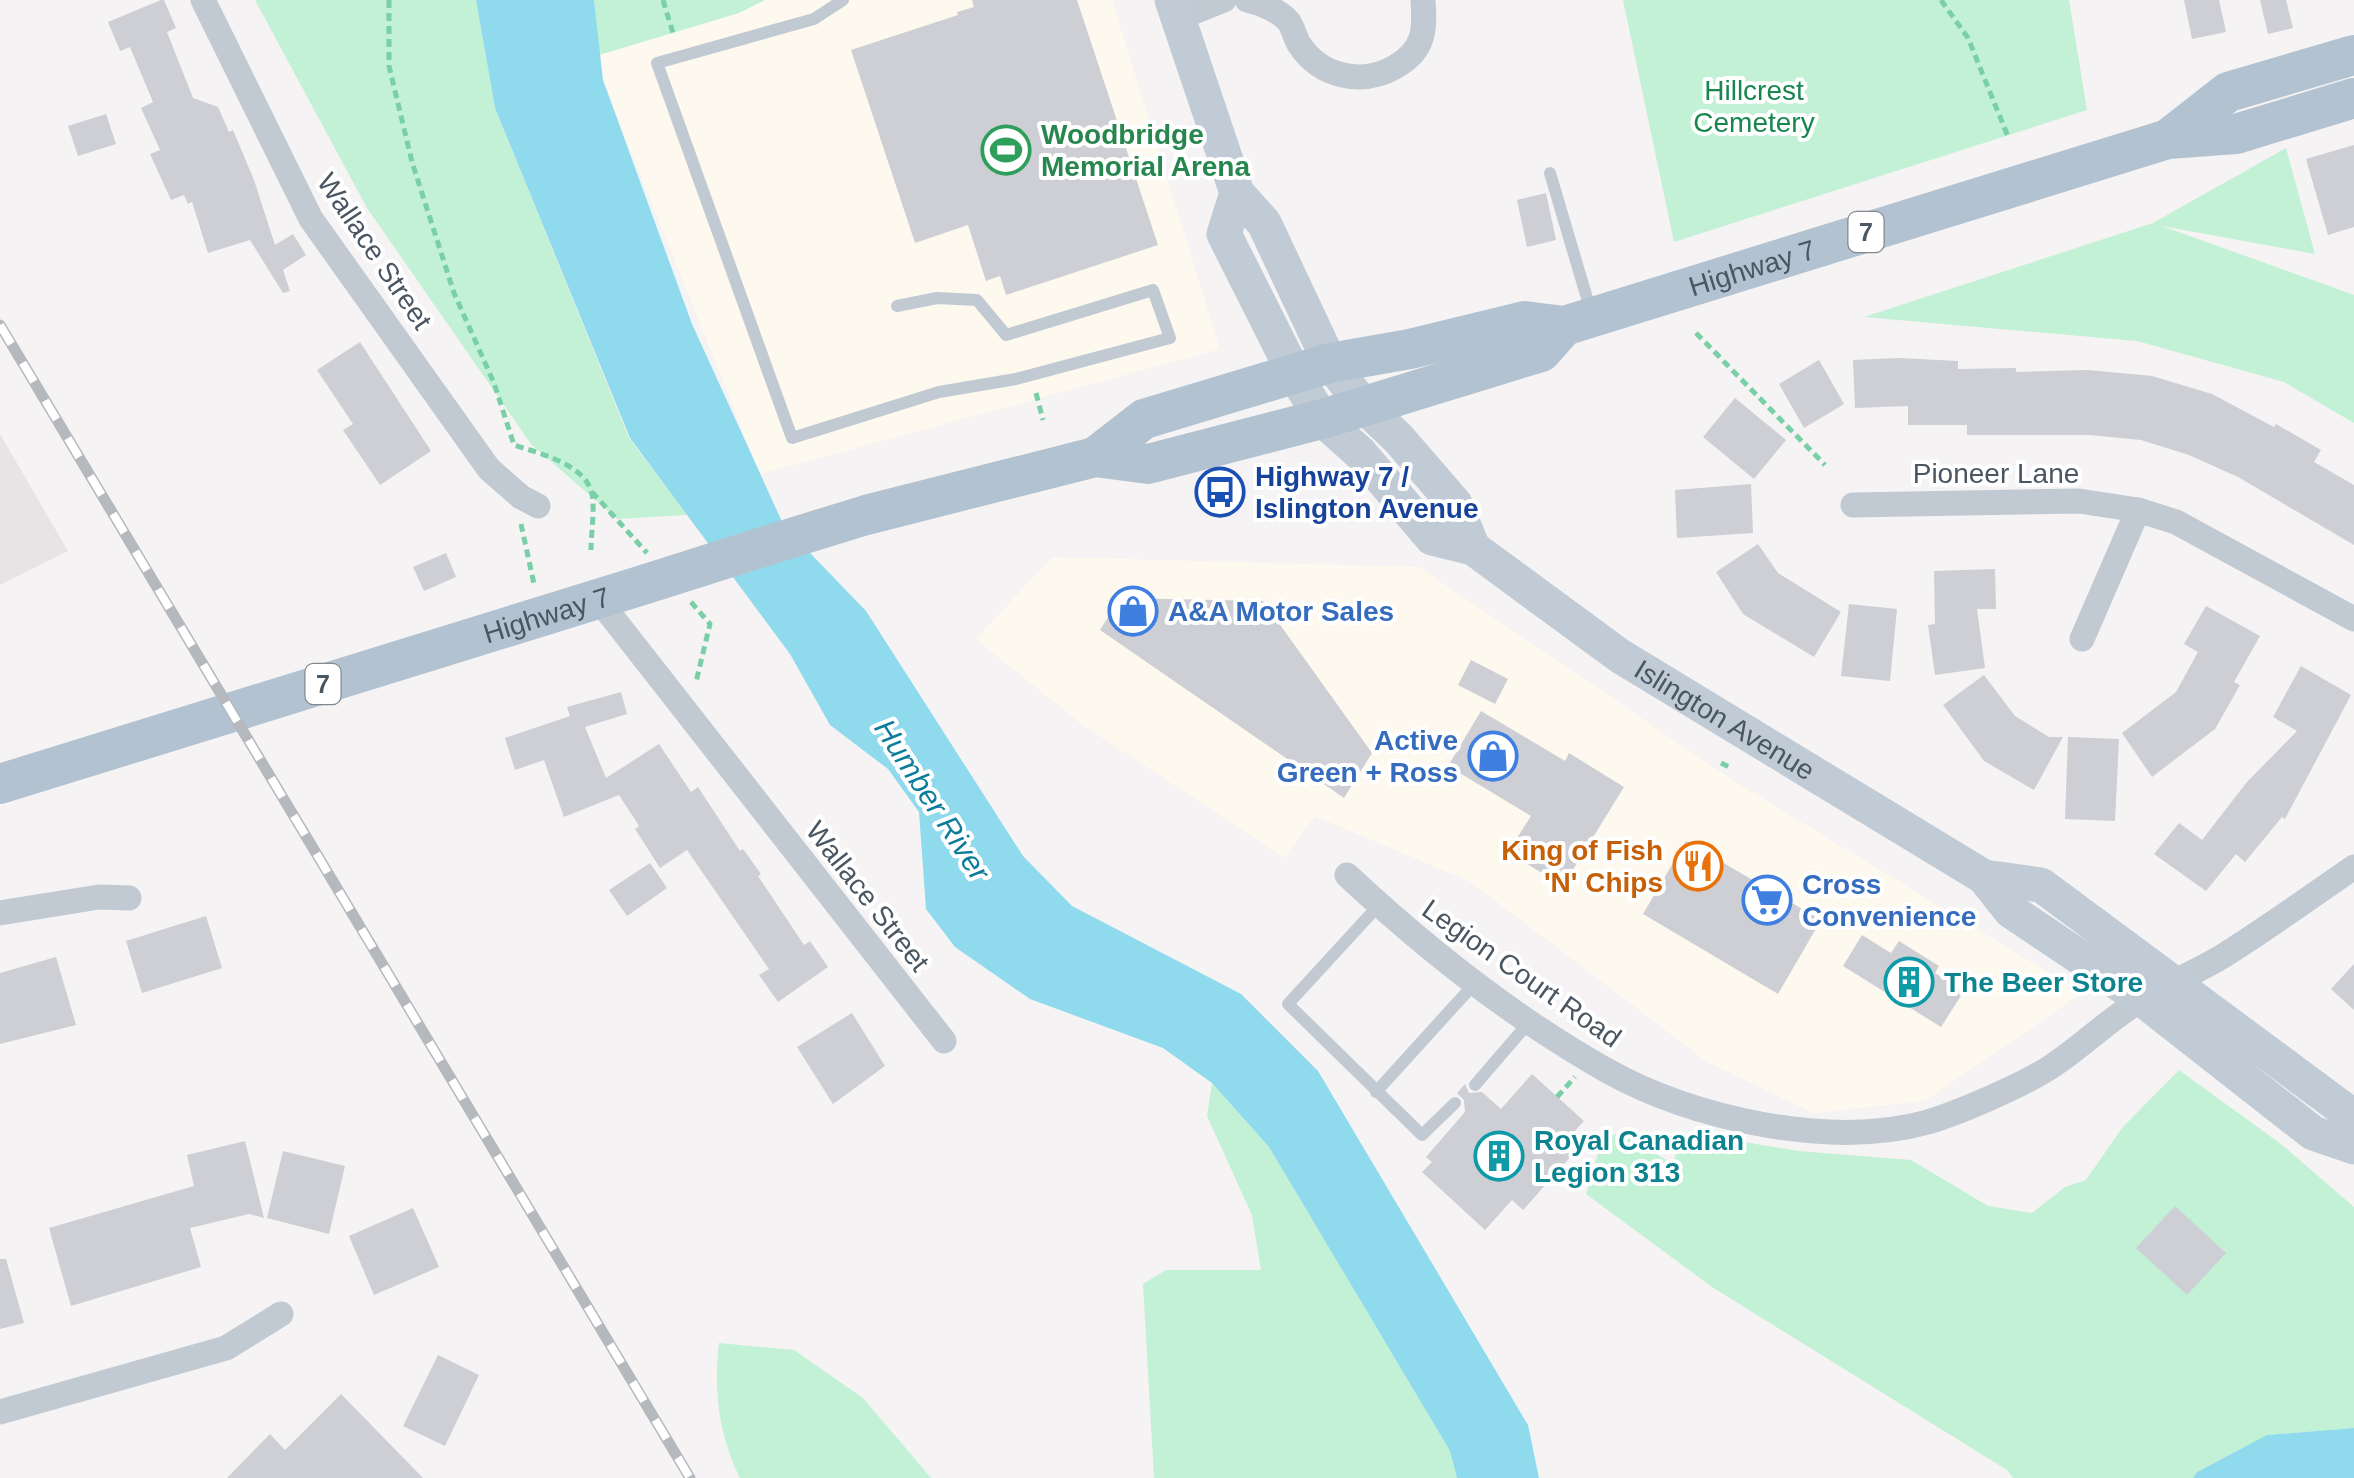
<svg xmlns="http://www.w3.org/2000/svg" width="2354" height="1478" font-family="Arial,sans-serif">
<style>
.commercial{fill:#fdf9ef}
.education{fill:#e6e4e5}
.green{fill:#c3f1d5}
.water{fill:#90daee}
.building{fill:#cdcfd5}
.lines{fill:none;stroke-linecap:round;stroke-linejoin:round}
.path{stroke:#7ad0a6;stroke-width:5;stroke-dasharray:8 5;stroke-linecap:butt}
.lane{stroke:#c1cad2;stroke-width:12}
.street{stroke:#c1cad2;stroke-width:25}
.secondary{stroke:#c1cbd6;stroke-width:35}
.primary{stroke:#b3c2d1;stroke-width:40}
.rail-casing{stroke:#b5b8bd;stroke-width:11}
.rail{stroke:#fff;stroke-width:8;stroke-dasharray:22;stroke-linecap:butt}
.primary-bridge{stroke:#b3c2d1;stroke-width:40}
.labels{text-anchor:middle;stroke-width:8;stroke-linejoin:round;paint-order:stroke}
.shield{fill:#fff;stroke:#808990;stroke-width:2.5}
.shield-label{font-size:25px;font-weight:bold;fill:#4a5661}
.park-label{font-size:28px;fill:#17864f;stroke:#fff}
.leisure-label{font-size:28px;font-weight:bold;fill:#27864d;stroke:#fff;text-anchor:start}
.street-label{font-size:28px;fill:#4a5661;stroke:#fff}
.transit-label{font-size:28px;font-weight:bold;fill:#164399;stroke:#fff;text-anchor:start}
.shop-label{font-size:28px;font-weight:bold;fill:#366cbe;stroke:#fff;text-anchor:start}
.food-label{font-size:28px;font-weight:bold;fill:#c56008;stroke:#fff;text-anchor:end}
.culture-label{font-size:28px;font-weight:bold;fill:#0d838f;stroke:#fff;text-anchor:start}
.water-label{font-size:30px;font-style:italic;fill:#0c7c9b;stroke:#fff}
</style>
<rect width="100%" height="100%" fill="#f5f3f3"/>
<g class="commercial">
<polygon points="765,0 1112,0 1220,349 760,474 603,80 599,55 739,13"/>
<polygon points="1052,557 1419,567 1734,781 2082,993 1925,1101 1813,1113 1706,1061 1471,882 1315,816 1284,858 1080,723 976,639"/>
</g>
<polygon class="education" points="0,434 68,551 0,585"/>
<g class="green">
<polygon points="255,0 476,0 495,108 629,438 687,515 617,519 531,444 367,208"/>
<polygon points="594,0 765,0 739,13 599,55"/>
<polygon points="1623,0 2069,0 2087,110 1674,242"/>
<polygon points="2286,148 2315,254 2162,226 2354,295 2354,423 2284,382 2137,341 1864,317 2153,223"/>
<polygon points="2179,1070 2281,1144 2354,1207 2354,1428 2268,1435 2198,1471 2193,1478 2013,1478 2007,1470 1712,1287 1586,1194 1603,1137 1621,1133 1673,1164 1682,1132 1799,1151 1911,1160 1988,1206 2032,1213 2065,1187 2086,1180 2122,1128"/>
<polygon points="1212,1083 1269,1147 1450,1451 1457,1478 1154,1478 1143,1284 1166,1270 1261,1270 1252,1215 1207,1116"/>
<path d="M719 1343 794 1350 863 1398 931 1478H740C719 1437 713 1389 719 1343Z"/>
</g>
<g class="water">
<polygon points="476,0 594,0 603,80 692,324 784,526 866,611 1023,856 1072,906 1241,994 1318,1071 1528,1425 1539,1478 1457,1478 1450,1451 1269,1147 1212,1083 1163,1048 1030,999 955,947 926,909 919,812 888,769 830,725 790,654 630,438 495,108"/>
<polygon points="2354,1428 2354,1478 2193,1478 2197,1472 2267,1435"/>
</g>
<g class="building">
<polygon points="161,0 164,0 176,28 167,32 193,98 218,107 229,132 233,130 254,180 275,245 293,234 306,255 283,270 290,291 283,293 250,240 208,253 192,202 188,204 184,195 171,200 150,154 160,150 141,108 153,102 130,47 120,51 108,22"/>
<polygon points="972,0 1077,0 1158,245 1006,295 1000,276 986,281 968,225 915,243 851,50 958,15 957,12 974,7"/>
<polygon points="2184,0 2219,0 2226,32 2192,39"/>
<polygon points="2260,0 2286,0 2293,28 2268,34"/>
<polygon points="106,114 116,144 78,156 68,126"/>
<polygon points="2354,145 2354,227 2328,235 2306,159"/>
<polygon points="1546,193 1556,240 1527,247 1517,200"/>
<polygon points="360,342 431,451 380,485 343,430 353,424 317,370"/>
<polygon points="1898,358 1958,361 1958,369 2016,368 2016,372 2088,370 2152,376 2212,394 2274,427 2276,424 2321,450 2314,462 2354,485 2354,545 2238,477 2189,455 2141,440 2089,435 1967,435 1967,425 1908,425 1908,406 1855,408 1853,360"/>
<polygon points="1819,360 1844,404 1804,428 1779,384"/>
<polygon points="1735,398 1786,440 1754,479 1703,437"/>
<polygon points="1751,484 1753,533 1677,538 1675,490"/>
<polygon points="1758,544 1778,573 1841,612 1814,657 1743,614 1716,572"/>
<polygon points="446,553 456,577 424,591 413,567"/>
<polygon points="1995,569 1996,609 1977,609 1985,668 1935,675 1928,625 1935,624 1934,571"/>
<polygon points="1120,598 1263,601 1372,753 1344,798 1100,630"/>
<polygon points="1849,604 1897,609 1890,681 1841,676"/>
<polygon points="2206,606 2260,636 2234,682 2240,685 2215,729 2152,777 2122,733 2176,692 2198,652 2184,644"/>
<polygon points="1471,660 1508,679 1495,704 1458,685"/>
<polygon points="2301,666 2351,695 2285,819 2282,817 2245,862 2236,854 2206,891 2154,854 2179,823 2202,840 2247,782 2297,731 2273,717"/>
<polygon points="1984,675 2015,716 2049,737 2063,737 2034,790 1984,761 1943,705"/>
<polygon points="621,692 627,714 585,727 606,778 659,744 691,792 698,787 740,851 743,849 761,874 758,876 804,945 810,941 828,967 778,1002 759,975 769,969 687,850 660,868 635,829 639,826 619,795 564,817 544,760 515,770 505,738 570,716 567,707"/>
<polygon points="1481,711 1565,761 1569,753 1624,787 1563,886 1508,852 1531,816 1448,766"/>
<polygon points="2068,737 2119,739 2115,821 2065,819"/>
<polygon points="1686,841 1821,920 1778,994 1643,914"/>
<polygon points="650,863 667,888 627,916 609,890"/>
<polygon points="206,916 222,968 142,993 126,941"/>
<polygon points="1862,935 1891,953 1899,941 1939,966 1935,973 1964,991 1941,1027 1843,966"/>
<polygon points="56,957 76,1025 0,1044 0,973"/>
<polygon points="2354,964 2354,1010 2331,989"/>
<polygon points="852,1013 885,1066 833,1104 797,1047"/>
<polygon points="1532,1074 1584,1121 1561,1146 1572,1155 1523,1210 1512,1200 1485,1230 1422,1172 1432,1162 1426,1157 1465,1112 1464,1100 1457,1093 1465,1084 1469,1093 1482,1092 1501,1109"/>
<polygon points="245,1141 264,1218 249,1214 190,1228 201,1267 71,1306 49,1228 194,1186 187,1155"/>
<polygon points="283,1151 345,1166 329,1234 267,1218"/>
<polygon points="2175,1206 2226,1253 2187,1295 2136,1248"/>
<polygon points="413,1208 439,1267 374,1295 349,1236"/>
<polygon points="0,1259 6,1259 24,1323 0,1329"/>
<polygon points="438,1355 479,1375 445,1446 403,1426"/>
<polygon points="341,1394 423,1478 227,1478 270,1434 285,1450"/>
</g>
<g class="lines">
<g class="path">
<path d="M389 0V66L412 162 454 293 494 383 514 445C538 453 586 464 592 494 595 511 591 533 591 550"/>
<polyline points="663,0 673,33"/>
<polyline points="1941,0 1968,38 2009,139"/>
<polyline points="1696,333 1825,465"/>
<polyline points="1036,393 1043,420"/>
<polyline points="592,492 647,553"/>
<polyline points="521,524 534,584"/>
<polyline points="691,602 710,624 696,682"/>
<polyline points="1721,763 1729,767"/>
<polyline points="1557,1097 1575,1077"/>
</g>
<g class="lane">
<polyline points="843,0 814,19 657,63 792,438 939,392 1016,379 1170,338 1153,290 1006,335 977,300 937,298 897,306"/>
<polyline points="1550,173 1592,315"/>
<polyline points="1379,905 1288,1004 1422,1135 1455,1103"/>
<polyline points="1475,1085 1531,1020"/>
<polyline points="1376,1092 1475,983"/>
</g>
<g class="street">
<polyline points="203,0 311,219 489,469 521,497 538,506"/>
<path d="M1247 0C1262 4 1279 10 1289 22 1293 28 1295 37 1299 44 1320 77 1362 86 1395 67 1425 50 1425 30 1423 0"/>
<polyline points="1179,18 1224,0"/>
<polyline points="1853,505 2079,501 2138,510 2176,522 2354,619"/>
<polyline points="598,599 944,1041"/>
<polyline points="2082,639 2138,510"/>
<path d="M1347 875C1424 947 1514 1018 1606 1070 1692 1119 1831 1149 1928 1122 1961 1112 2031 1082 2058 1062 2085 1043 2108 1021 2136 1003 2164 985 2195 973 2223 956 2268 928 2310 897 2354 867"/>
<polyline points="0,913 99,897 129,898"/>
<polyline points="0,1412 226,1348 281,1314"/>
</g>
<g class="secondary">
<polyline points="1172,0 1237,193 1264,223 1330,363 1364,406 1398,438 1455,504 1473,548"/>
<path id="s1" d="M1237 193 1224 234 1295 375 1322 419 1360 453 1432 538 1473 548 1620 656 1984 877 2011 911 2142 999 2313 1133 2354 1147"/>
<polyline points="1984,877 2041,885 2354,1117"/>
</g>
<g class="primary">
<polyline points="2168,139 2228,92 2354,55"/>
<path id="s2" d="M1095 457 1144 419 1330 363 1410 349 1525 321 1564 326 2168 139 2236 134 2354 98"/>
<polyline points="772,544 866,515 1095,457 1148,464 1322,419 1541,352 1564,326"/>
<path id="s3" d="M0 784 646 584"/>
</g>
<g class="rail-casing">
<polyline id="rail" points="0,325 690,1478"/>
</g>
<use href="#rail" class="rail"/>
<polyline class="primary-bridge" points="646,584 772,544"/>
</g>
<defs>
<g id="stadium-ring" transform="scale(2.5)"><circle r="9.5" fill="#fff" stroke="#2e9e5b" stroke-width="1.5"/><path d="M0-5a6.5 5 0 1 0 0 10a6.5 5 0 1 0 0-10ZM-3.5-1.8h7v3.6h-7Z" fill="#2e9e5b"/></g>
<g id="bus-ring" transform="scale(2.5)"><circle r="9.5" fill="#fff" stroke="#1a4fb4" stroke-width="1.5"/><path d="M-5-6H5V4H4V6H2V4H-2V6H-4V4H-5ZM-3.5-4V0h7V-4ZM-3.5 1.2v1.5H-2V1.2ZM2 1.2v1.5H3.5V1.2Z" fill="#1a4fb4"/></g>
<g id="shop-ring" transform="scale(2.5)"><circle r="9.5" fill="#fff" stroke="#3f7fe0" stroke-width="1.5"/><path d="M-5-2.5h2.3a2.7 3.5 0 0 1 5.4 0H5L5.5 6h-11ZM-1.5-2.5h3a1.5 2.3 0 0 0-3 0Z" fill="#3f7fe0"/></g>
<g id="restaurant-ring" transform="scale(2.5)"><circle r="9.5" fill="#fff" stroke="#e8710a" stroke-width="1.5"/><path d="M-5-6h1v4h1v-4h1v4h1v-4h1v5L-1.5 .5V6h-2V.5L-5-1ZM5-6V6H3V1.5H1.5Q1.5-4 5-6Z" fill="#e8710a"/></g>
<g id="supermarket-ring" transform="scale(2.5)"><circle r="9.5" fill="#fff" stroke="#3f7fe0" stroke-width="1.5"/><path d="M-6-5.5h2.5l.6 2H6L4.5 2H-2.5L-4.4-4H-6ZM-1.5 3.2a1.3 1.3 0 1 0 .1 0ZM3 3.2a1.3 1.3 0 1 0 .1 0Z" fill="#3f7fe0"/></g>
<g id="building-ring" transform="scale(2.5)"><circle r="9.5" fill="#fff" stroke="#0f9aa8" stroke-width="1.5"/><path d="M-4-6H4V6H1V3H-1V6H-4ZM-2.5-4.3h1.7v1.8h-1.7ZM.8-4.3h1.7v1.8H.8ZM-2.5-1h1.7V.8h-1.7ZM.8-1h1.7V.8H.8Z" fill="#0f9aa8"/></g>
</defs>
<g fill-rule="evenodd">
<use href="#stadium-ring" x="1006" y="150"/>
<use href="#bus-ring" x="1220" y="492"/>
<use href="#shop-ring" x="1133" y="611"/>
<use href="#shop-ring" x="1493" y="756"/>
<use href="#restaurant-ring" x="1698" y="866"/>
<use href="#supermarket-ring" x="1767" y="900"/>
<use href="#building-ring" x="1909" y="982"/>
<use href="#building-ring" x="1499" y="1156"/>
</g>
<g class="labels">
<g class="shield">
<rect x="1848.5" y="212" width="35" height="40" rx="8"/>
<rect x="305.5" y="664" width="35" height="40" rx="8"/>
</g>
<g class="shield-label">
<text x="1866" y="241">7</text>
<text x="323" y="693">7</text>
</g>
<g class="park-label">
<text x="1754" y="100">Hillcrest<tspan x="1754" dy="32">Cemetery</tspan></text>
</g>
<g class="leisure-label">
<text x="1041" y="144">Woodbridge<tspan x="1041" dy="32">Memorial Arena</tspan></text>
</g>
<g class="street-label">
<text transform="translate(375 251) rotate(56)" y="10">Wallace Street</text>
<text dy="10" stroke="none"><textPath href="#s2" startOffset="692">Highway 7</textPath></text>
<text x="1996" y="483">Pioneer Lane</text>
<text dy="10" stroke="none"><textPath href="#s3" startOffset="572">Highway 7</textPath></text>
<text dy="10" stroke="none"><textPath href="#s1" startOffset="762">Islington Avenue</textPath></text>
<text transform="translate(868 896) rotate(52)" y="10">Wallace Street</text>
<text transform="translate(1522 973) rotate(35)" y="10">Legion Court Road</text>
</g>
<g class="transit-label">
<text x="1255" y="486">Highway 7 /<tspan x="1255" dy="32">Islington Avenue</tspan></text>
</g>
<g class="shop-label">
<text x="1168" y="621">A&amp;A Motor Sales</text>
<text x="1458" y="750" text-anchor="end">Active<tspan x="1458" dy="32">Green + Ross</tspan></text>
<text x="1802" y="894">Cross<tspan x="1802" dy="32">Convenience</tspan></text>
</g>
<g class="food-label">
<text x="1663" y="860">King of Fish<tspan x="1663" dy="32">'N' Chips</tspan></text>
</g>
<g class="culture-label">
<text x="1944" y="992">The Beer Store</text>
<text x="1534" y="1150">Royal Canadian<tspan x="1534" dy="32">Legion 313</tspan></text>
</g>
<g class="water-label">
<text transform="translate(932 800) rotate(57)" y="10">Humber River</text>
</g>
</g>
</svg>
